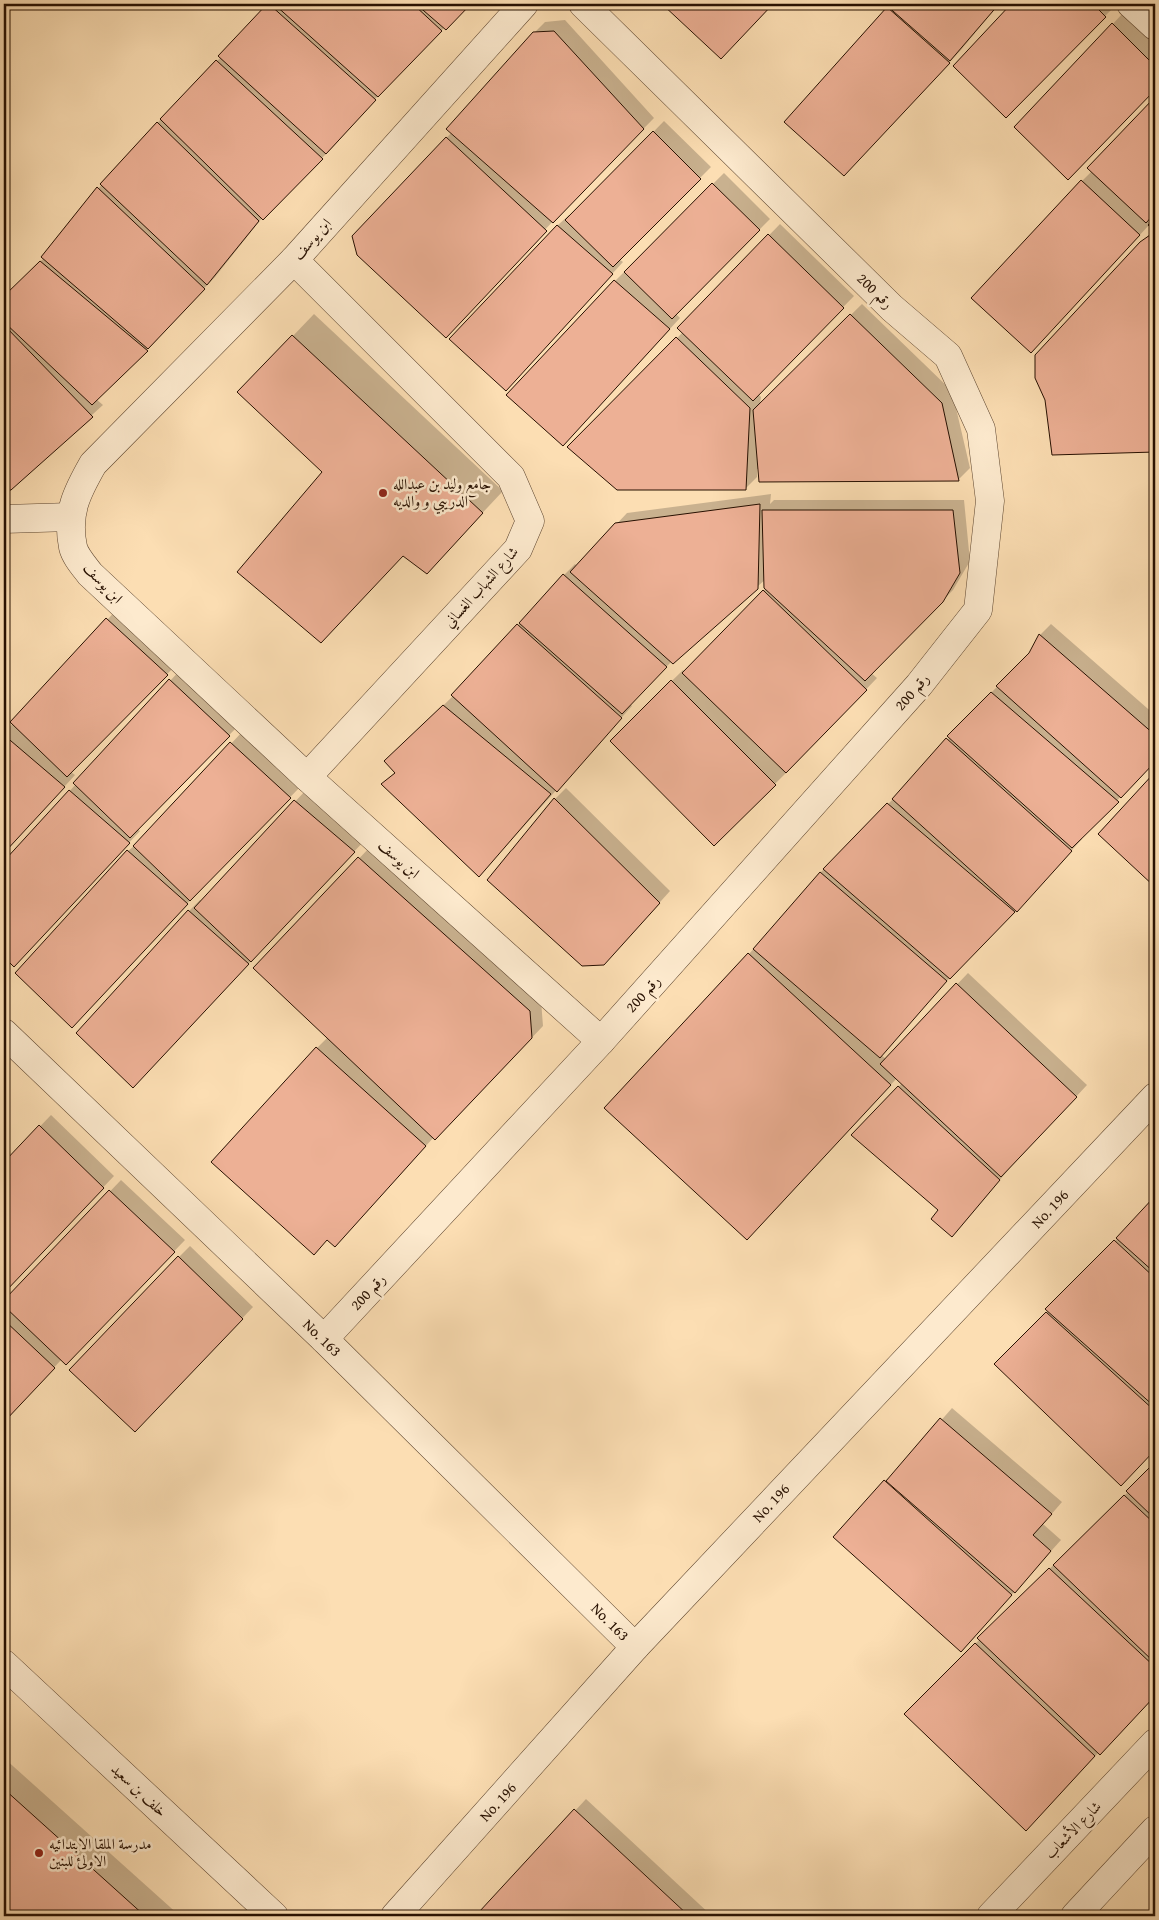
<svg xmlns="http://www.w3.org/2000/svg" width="1159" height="1920" font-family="'Gentium Book Plus',Amiri,serif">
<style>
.shadow{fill:#0003}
.building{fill:#edb095;stroke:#271001}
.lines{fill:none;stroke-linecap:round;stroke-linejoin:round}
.minor-casing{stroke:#5c442e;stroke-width:29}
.minor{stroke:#fdeace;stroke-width:28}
.poi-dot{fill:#8f2418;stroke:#fdeace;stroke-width:2}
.labels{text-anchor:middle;stroke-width:5;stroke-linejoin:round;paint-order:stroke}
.street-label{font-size:15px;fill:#271001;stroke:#fdeace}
.poi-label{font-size:15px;fill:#271001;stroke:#fdeace;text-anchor:start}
</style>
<rect width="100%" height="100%" fill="#fcdeb3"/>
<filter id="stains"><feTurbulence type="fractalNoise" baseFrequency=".004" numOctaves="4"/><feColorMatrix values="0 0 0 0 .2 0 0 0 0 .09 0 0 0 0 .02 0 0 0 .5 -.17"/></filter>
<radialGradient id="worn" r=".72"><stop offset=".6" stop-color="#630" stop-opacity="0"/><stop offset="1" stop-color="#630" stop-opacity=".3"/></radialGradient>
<g class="shadow">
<polygon points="268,4 470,4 457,18 445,27 385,88 333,147 262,218 215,277 157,338 158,339 96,399 103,405 10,489 4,489 4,297 44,258 102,184 161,119 221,57"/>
<polygon points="664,4 772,4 721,58"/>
<polygon points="887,4 999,4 960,51 854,164 786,122 890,6"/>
<polygon points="1012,4 1116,5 1006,116 955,66"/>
<polygon points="1124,12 1155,44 1155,88 1068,178 1016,127"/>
<polygon points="565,20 654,118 556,218 456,325 354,236 452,132 534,33 545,22"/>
<polygon points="1155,99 1155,212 1147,221 1151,224 1155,219 1155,229 1150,224 1042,340 1082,181 1092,171 1088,168"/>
<polygon points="664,121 711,167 619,259 623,262 517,378 451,339 558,225 569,215 571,216"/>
<polygon points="724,173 770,219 676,314 680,318 574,433 615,281"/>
<polygon points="780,224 854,296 758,394 761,397 760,404 862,304 952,391 970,468 959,479 760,481 759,469 757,469 757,477 746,488 569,447 683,332 679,328"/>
<polygon points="1155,229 1155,451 1053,454 1141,243"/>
<polygon points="314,314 503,491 427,572 239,392"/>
<polygon points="771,494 770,504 774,500 964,500 970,561 953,590 871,673 877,678 786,773 714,844 611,741 683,670 685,672 766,588 765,580 672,661 630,704 632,706 479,876 383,784 395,772 386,761 453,696 564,575 575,564 577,566 627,513"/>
<polygon points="118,608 178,663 71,772 75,775 4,853 4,733"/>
<polygon points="1051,624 1155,715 1155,761 1081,838 1082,839 1028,899 956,971 881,1055 886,1059 968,973 1087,1085 1010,1168 962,1225 940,1210 853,1135 902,1083 897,1078 758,1228 749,954 821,872 897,795 950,737 949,736 1030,653 1040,635"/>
<polygon points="181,669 240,724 137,829 140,831 14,965 4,955 4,863"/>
<polygon points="242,732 301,786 198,892 83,1015 128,851 140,841"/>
<polygon points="1155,774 1155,885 1100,834"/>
<polygon points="566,788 670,891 615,952 555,799"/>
<polygon points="306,790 365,840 144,1075 189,911 200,900 202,901"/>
<polygon points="370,847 541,1000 543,1026 446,1128 434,1137 346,1234 317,1048 328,1037 255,968"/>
<polygon points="51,1115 114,1176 4,1291 4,1164"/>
<polygon points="121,1180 185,1240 77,1352 62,1359 4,1421 4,1308 6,1306 4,1302"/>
<polygon points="1155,1198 1155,1449 1121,1484 996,1364 1049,1310 1047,1308 1118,1238"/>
<polygon points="190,1246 253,1307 146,1419 179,1257"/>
<polygon points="952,1408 1062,1502 1043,1524 1061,1540 972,1639 885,1481 897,1471"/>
<polygon points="1155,1463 1155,1695 1111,1742 1099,1752 1037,1818 905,1714 980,1639 990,1627 1128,1492 1127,1491"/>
<polygon points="4,1758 180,1916 4,1916"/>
<polygon points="586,1799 712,1916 480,1916 480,1913"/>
</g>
<g class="building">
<polygon points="267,4 269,4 376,100 326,154 218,56"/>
<polygon points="274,4 413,4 442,31 378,97"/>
<polygon points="416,4 471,4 446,30"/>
<polygon points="662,4 773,4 721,59"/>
<polygon points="885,4 999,4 950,61"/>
<polygon points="1011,4 1093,4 1106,17 1006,118 953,66"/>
<polygon points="887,7 950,63 844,176 784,122"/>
<polygon points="1112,23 1155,66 1155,90 1068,180 1014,127"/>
<polygon points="554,31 644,129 553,223 446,129 533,32"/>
<polygon points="216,60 323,159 263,220 160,119"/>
<polygon points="1155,97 1155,213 1146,223 1087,168"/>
<polygon points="157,122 259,221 207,285 100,184"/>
<polygon points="653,131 701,179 613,267 565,220"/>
<polygon points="446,137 547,231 446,338 357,255 352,236"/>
<polygon points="1081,180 1140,235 1031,353 971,298"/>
<polygon points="712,183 760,230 672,319 624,272"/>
<polygon points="97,187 205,289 148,349 41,257"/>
<polygon points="1155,218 1155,231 1148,225"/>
<polygon points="557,225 613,274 506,391 449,339"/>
<polygon points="768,234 844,308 753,401 677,328"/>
<polygon points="1150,235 1155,240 1155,452 1052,455 1045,400 1035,378 1035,355 1140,242"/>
<polygon points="40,261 148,351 92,405 4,322 4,296"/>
<polygon points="614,280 670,329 563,446 506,395"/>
<polygon points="850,314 942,403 959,481 759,482 753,410"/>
<polygon points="4,325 93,417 11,490 4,491"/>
<polygon points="292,335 483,513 427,574 403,556 321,643 237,572 322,472 237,392"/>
<polygon points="676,337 750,408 746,490 617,490 567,447"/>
<polygon points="760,504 758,589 673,664 570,572 615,523"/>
<polygon points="762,510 953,510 960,573 943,602 865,681 764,588"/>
<polygon points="563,574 667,667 622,714 519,623"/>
<polygon points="763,590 867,690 786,773 682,673"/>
<polygon points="106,618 168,675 67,777 10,722"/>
<polygon points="517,624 622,718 557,792 451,695"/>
<polygon points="1039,634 1155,735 1155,762 1121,798 996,686 1029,653"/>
<polygon points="169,679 230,736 130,838 73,783"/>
<polygon points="671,680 776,785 714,846 610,741"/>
<polygon points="991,692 1119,802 1072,848 947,736"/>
<polygon points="443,705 551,794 479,877 381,784 395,773 384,761"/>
<polygon points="4,735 65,787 4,853"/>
<polygon points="946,738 1072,851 1017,912 892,799"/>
<polygon points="230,742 291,798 190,901 133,846"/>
<polygon points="1155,772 1155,887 1098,834"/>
<polygon points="69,790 130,843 14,967 4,957 4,861"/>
<polygon points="554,798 660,903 604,965 582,966 487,880"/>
<polygon points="294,800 355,852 251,962 194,908"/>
<polygon points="887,803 1015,912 950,979 823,869"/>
<polygon points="127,850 188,904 72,1028 15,973"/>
<polygon points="358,857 530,1011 532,1038 435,1140 253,968"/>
<polygon points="820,872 947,981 880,1058 753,949"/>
<polygon points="188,910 249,964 133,1088 76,1033"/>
<polygon points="748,953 891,1085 747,1240 604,1108"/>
<polygon points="956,983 1077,1097 1001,1177 880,1064"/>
<polygon points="316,1047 426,1146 335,1247 327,1240 314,1255 211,1162"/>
<polygon points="898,1086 1000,1180 952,1237 931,1219 938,1210 851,1135"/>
<polygon points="39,1125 104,1188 4,1293 4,1162"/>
<polygon points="109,1190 175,1252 66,1365 4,1306 4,1300"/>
<polygon points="1155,1196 1155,1273 1116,1238"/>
<polygon points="1114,1240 1155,1278 1155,1407 1045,1309"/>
<polygon points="178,1256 243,1319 135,1432 69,1370"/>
<polygon points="1046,1312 1155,1411 1155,1450 1121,1486 994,1364"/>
<polygon points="4,1320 55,1368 4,1422"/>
<polygon points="940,1418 1052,1514 1033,1535 1051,1551 1015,1593 886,1481"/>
<polygon points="1155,1462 1155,1519 1126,1491"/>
<polygon points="884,1480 1012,1595 961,1652 833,1537"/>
<polygon points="1124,1495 1155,1524 1155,1663 1053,1565"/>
<polygon points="1049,1568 1155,1667 1155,1696 1100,1755 977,1638"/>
<polygon points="975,1643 1095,1756 1026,1831 904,1714"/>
<polygon points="4,1789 145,1916 4,1916"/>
<polygon points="574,1809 689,1916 479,1916 479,1912"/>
</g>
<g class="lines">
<g class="minor-casing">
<g id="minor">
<path d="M524 4 294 260 93 464C77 492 66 513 73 547 75 556 84 566 90 574L307 777 601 1041"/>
<polyline points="1131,4 1155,26"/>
<polyline points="294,260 511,477 530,521 518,549 307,777"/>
<polyline points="4,519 71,517"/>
<polyline points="4,1033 324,1339 635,1647"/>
<polyline points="324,1339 601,1041 919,685 978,610 990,501 981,429 948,356 892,308 583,4"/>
<polyline points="4,1664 274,1916"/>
<polyline points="395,1916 635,1647 1155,1097"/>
<polyline points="991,1916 1155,1743"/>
<polyline points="1075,1916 1155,1830"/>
</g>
</g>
<use href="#minor" class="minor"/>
</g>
<g class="poi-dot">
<circle cx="383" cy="493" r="5"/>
<circle cx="39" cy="1853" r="5"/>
</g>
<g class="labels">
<g class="street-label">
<text transform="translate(312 239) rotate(-48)" y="5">ابن يوسف</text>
<text transform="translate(875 291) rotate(44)" y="5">رقم 200</text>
<text transform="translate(103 583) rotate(47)" y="5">ابن يوسف</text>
<text transform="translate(481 587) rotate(-48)" y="5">شارع الشهاب الغساني</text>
<text transform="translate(912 692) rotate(-49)" y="5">رقم 200</text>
<text transform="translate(399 859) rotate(42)" y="5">ابن يوسف</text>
<text transform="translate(643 994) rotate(-48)" y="5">رقم 200</text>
<text transform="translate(1050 1209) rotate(-47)" y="5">No. 196</text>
<text transform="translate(368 1292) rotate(-47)" y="5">رقم 200</text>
<text transform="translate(322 1338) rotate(44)" y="5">No. 163</text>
<text transform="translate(771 1503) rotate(-47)" y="5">No. 196</text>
<text transform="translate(610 1622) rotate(45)" y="5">No. 163</text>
<text transform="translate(139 1790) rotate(43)" y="5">خلف بن سعيد</text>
<text transform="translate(498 1802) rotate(-48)" y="5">No. 196</text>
<text transform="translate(1073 1830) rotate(-46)" y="5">شارع الأشعاب</text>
</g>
<g class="poi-label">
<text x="393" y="489">جامع وليد بن عبدالله<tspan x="393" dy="17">الدريبي و والديه</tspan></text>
<text x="49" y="1849">مدرسة الملقا الابتدائيه<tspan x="49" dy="17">الاولئ للبنين</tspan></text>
</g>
</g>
<rect width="1159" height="1920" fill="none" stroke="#fcdeb3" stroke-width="20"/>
<rect x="5" y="5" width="1149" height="1910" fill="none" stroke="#271001" stroke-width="2.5"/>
<rect x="10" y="10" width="1139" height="1900" fill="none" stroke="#271001"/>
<rect width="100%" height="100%" filter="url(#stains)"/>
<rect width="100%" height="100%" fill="url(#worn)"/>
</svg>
